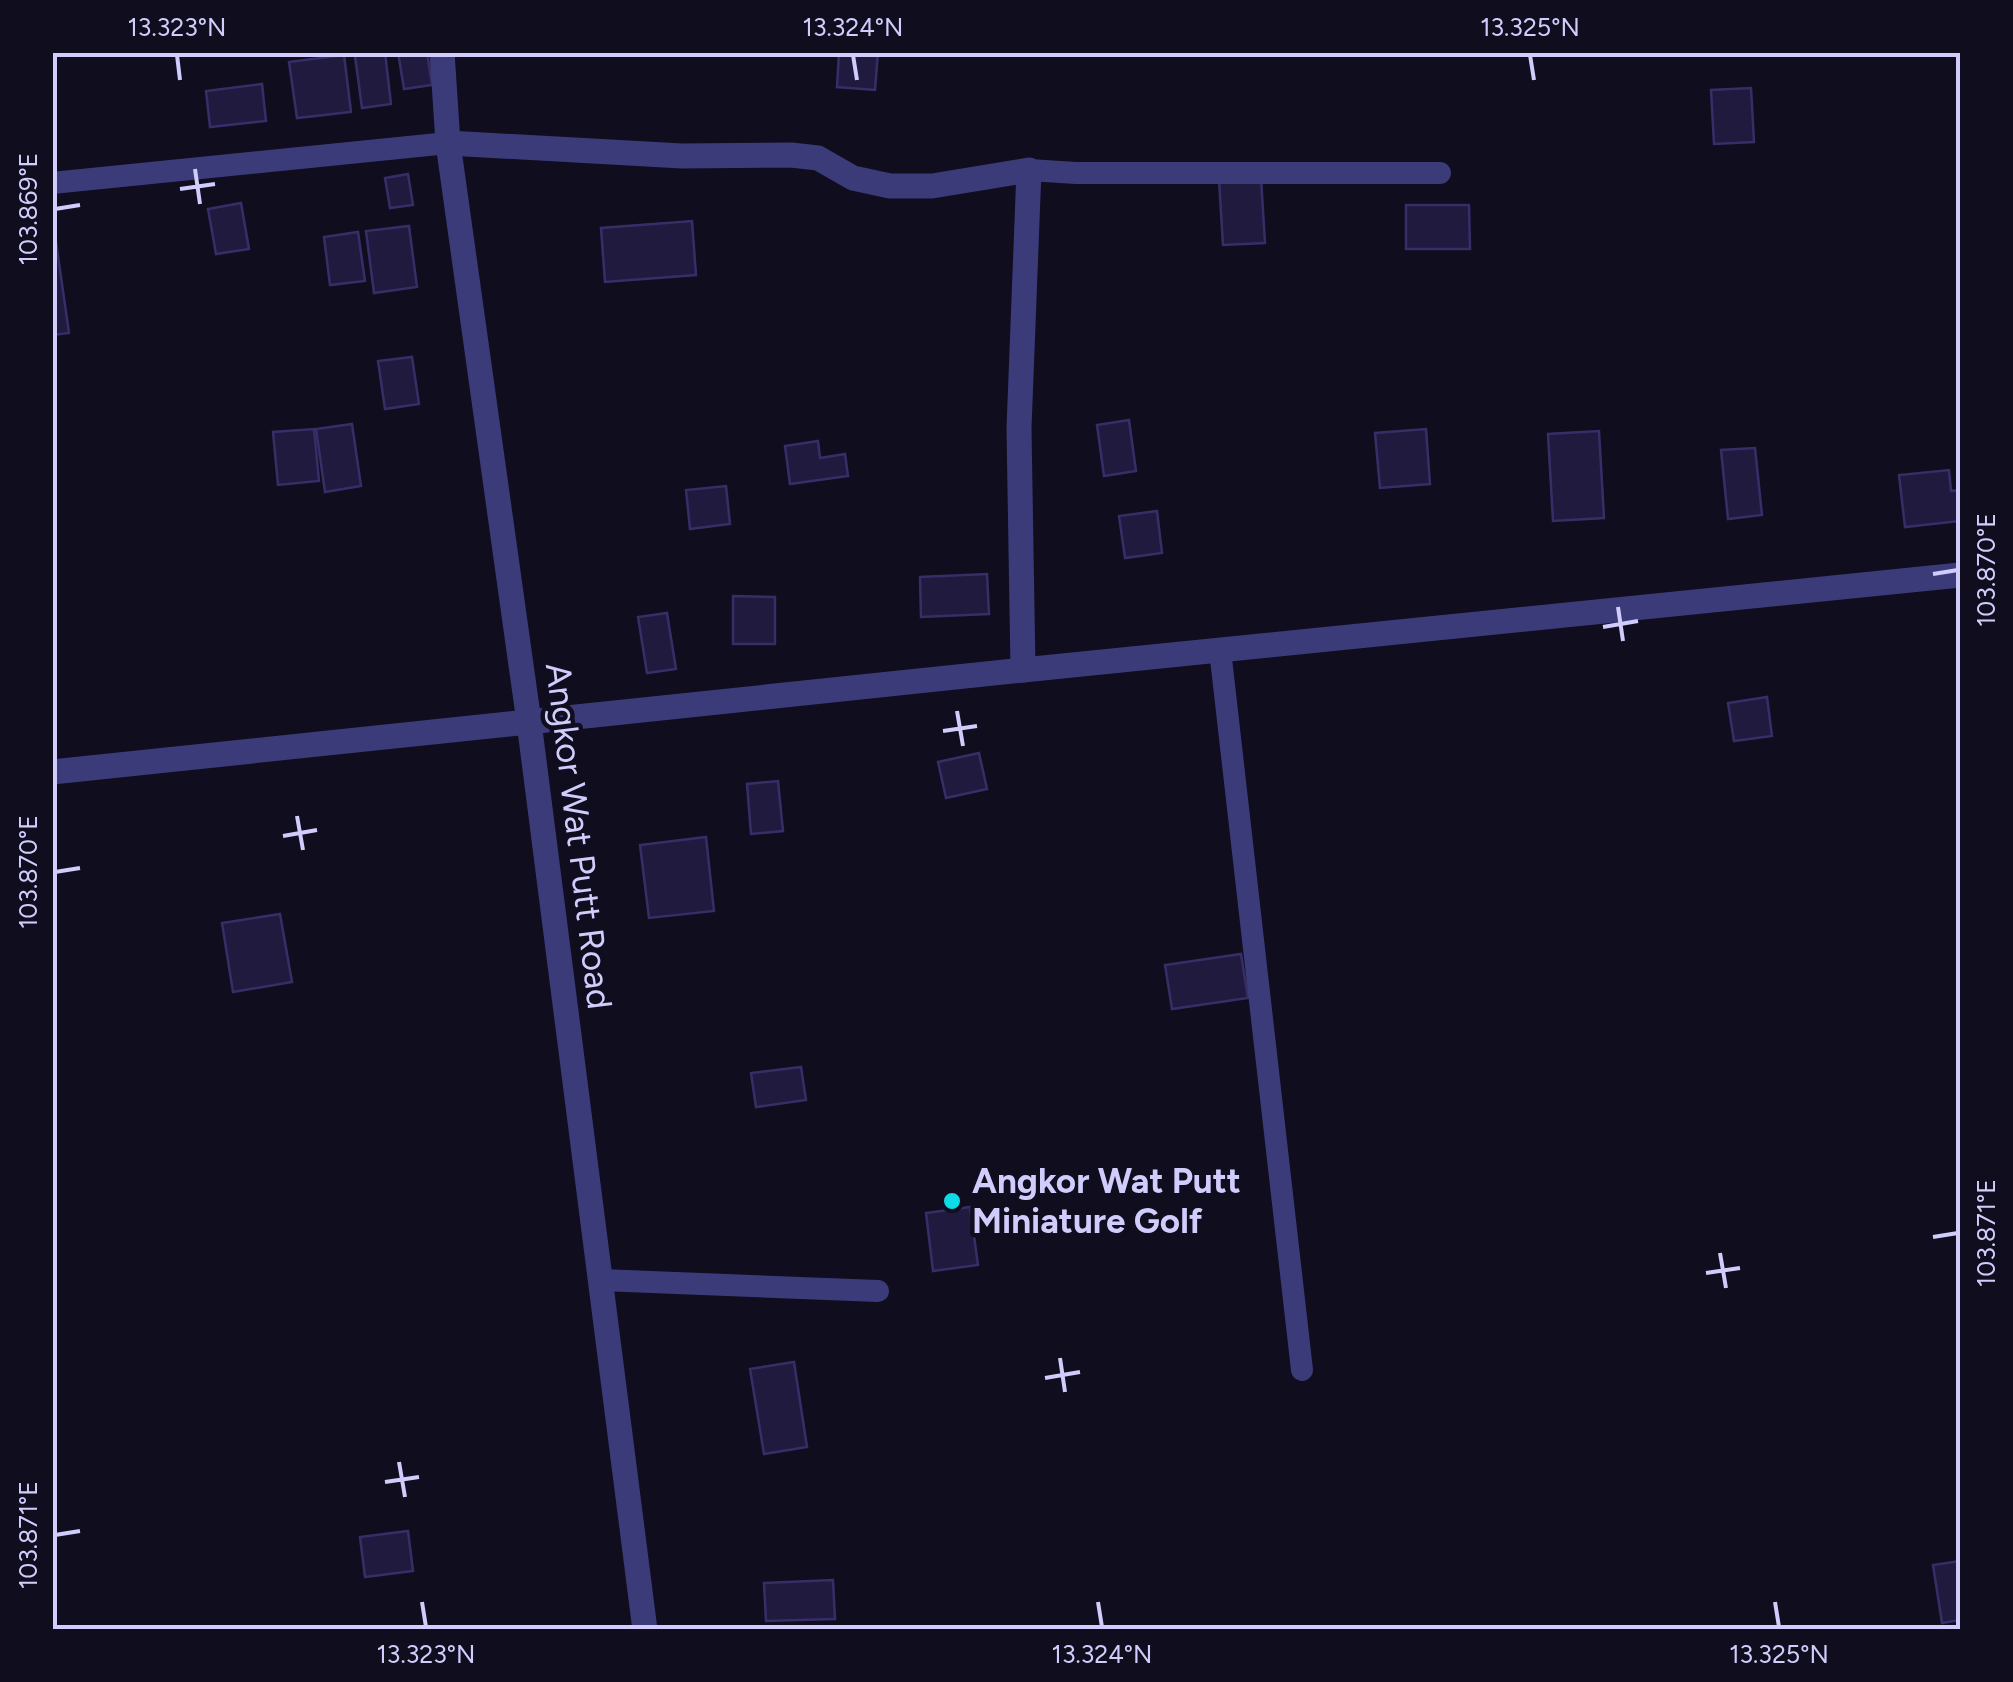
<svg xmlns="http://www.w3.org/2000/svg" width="2013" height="1682" font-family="Figtree,sans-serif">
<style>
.building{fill:#201a3e;stroke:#372e68;stroke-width:2.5}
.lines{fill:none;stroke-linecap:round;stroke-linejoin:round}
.service{stroke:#3b3b7a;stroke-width:22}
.minor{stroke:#3b3b7a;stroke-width:25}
.ticks{fill:none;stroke:#d0cdfc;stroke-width:4}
.poi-dot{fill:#0ddbe8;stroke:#0f0d1e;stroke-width:4}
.labels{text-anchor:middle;stroke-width:9;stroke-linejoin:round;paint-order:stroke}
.street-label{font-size:35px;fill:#d0cdfc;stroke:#0f0d1e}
.poi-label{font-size:35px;font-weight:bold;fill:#d0cdfc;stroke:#0f0d1e;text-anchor:start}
.neatline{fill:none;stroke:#d0cdfc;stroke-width:4}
.ticks-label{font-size:25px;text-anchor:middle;fill:#d0cdfc}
</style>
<rect width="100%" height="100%" fill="#0f0d1e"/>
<g class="building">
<polygon points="385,52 391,104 362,108 355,56"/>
<polygon points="398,52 427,52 432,85 404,89"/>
<polygon points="839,52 878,52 875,90 837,87"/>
<polygon points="344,55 351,112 297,118 289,62"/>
<polygon points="262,84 266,121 210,127 206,91"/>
<polygon points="1751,88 1754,142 1714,144 1711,90"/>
<polygon points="408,174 413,205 390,208 385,178"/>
<polygon points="1261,178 1265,243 1223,245 1219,180"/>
<polygon points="241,203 249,249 216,254 208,209"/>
<polygon points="1406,205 1469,205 1470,249 1406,249"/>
<polygon points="692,221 696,275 605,282 601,228"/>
<polygon points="409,226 417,287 374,293 366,231"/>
<polygon points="54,228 69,333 52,335 52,229"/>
<polygon points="358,232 365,281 330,285 324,237"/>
<polygon points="412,357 419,404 385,409 378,361"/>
<polygon points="1129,420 1136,471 1104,476 1097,425"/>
<polygon points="352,424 361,486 325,492 316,429"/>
<polygon points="314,429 319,481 278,485 273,432"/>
<polygon points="1426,429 1430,484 1380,488 1375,433"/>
<polygon points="1599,431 1604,518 1553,521 1548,434"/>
<polygon points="818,441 820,458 845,454 848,476 790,484 785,446"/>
<polygon points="1755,448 1762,515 1728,519 1721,450"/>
<polygon points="1949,470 1951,491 1960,490 1960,521 1905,527 1899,475"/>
<polygon points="726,486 730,524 690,529 686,490"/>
<polygon points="1157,511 1162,553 1125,558 1119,516"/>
<polygon points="987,574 989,614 921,617 920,577"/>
<polygon points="733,596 775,597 775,644 733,644"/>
<polygon points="667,613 676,669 647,673 638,617"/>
<polygon points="1767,697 1772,736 1734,741 1728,703"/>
<polygon points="979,753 987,789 946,798 938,762"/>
<polygon points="778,781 783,831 751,834 747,784"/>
<polygon points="706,837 714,911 649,918 640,845"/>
<polygon points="280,914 292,982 233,992 222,923"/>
<polygon points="1241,954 1248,998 1172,1009 1165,965"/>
<polygon points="801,1067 806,1100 756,1107 751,1073"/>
<polygon points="970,1207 978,1265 933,1271 926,1213"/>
<polygon points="794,1362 807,1447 764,1454 750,1369"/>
<polygon points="408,1531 413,1571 365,1577 360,1537"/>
<polygon points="1960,1561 1960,1620 1942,1623 1933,1565"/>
<polygon points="833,1580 835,1619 766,1621 764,1583"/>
</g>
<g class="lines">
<g class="service">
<polyline points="1029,170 1076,173 1440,173"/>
<polyline points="52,183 448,143"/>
<polyline points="1220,650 1302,1370"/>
<polyline points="601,1280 878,1291"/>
</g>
<g class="minor">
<polyline points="442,52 448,143 529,722 645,1630"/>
<polyline points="448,143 682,156 791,155 818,158 853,178 890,186 932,186 1029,170 1019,428 1023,670"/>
<polyline points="52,772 1023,670 1960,575"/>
</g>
</g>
<path class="ticks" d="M177 55 180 80M853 55 857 80M1530 55 1534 80M195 169 200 204M180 189 215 184M55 209 80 205M1933 574 1958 570M1618 607 1623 641M1603 627 1638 621M957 711 963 746M943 731 977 726M297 816 303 850M283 836 317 830M55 872 80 868M1933 1237 1958 1233M1720 1253 1726 1288M1706 1273 1740 1268M1060 1358 1065 1392M1045 1378 1080 1372M399 1462 405 1497M385 1482 419 1477M55 1535 80 1531M422 1602 426 1627M1098 1602 1102 1627M1775 1602 1779 1627"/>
<circle class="poi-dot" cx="952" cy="1201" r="10"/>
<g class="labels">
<g class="street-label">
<text transform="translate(579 836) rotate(83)" y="12">Angkor Wat Putt Road</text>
</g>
<g class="poi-label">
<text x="972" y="1193">Angkor Wat Putt<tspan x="972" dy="40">Miniature Golf</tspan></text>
</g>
</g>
<rect width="2013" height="1682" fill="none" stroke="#0f0d1e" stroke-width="110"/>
<rect x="55" y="55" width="1903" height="1572" class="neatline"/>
<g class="ticks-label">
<text x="177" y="36">13.323°N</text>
<text x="853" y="36">13.324°N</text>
<text x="1530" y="36">13.325°N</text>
<text transform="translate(28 209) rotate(-90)" y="9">103.869°E</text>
<text transform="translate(1986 570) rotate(-90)" y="9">103.870°E</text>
<text transform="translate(28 872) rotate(-90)" y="9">103.870°E</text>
<text transform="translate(1986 1233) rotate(-90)" y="9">103.871°E</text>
<text transform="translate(28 1535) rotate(-90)" y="9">103.871°E</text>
<text x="426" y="1663">13.323°N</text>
<text x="1102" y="1663">13.324°N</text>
<text x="1779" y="1663">13.325°N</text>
</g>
</svg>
